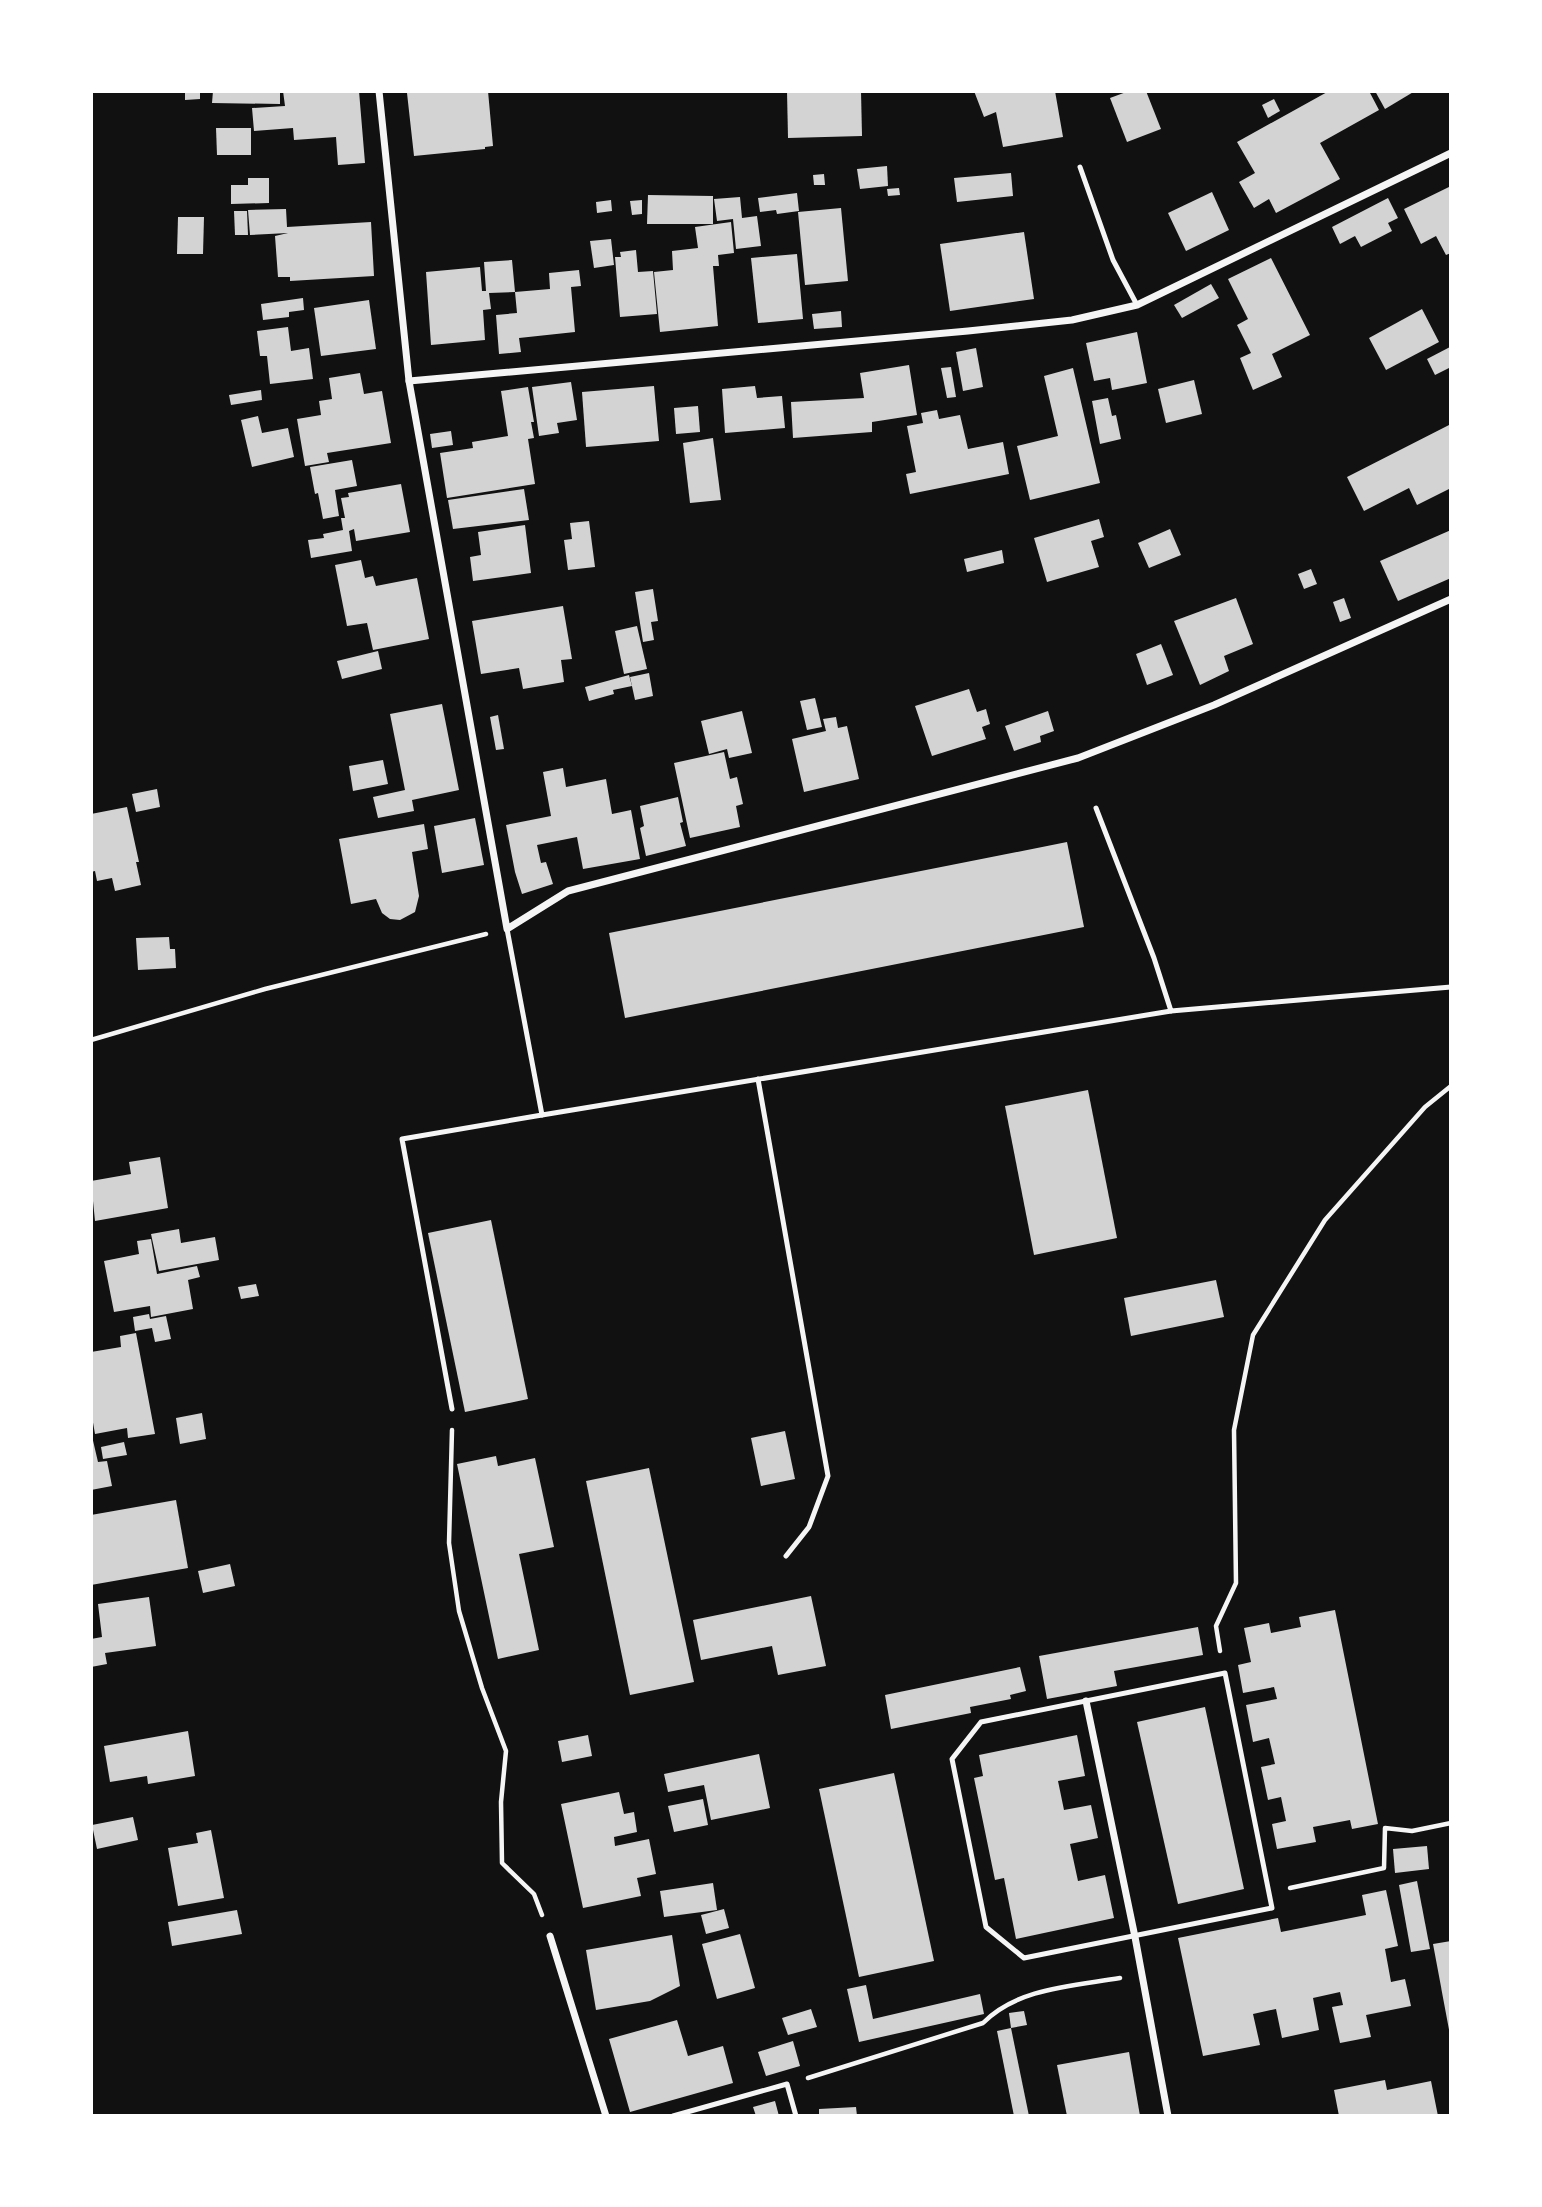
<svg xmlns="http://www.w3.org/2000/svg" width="1542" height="2207" font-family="'Golos Text',sans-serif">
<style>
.building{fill:#d3d3d3}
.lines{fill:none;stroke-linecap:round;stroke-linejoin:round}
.path{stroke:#f5f5f5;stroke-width:4.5}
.service{stroke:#f5f5f5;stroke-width:5}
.minor{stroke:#f5f5f5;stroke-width:7}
</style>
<rect width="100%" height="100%" fill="#111"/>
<g class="building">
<polygon points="185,91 200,91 200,99 185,100"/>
<polygon points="213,91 280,91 280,104 212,103"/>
<polygon points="283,91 359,91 365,163 338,165 336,137 294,140 293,128 254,131 252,108 285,106"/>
<polygon points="432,91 488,91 493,146 485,147 485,149 414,156 407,93"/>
<polygon points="787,91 861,91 862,136 788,138"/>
<polygon points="974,91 1055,91 1063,137 1003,147 996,112 984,117"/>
<polygon points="1129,91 1146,91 1161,129 1127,142 1110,98"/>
<polygon points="1329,91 1369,91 1379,110 1320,143 1340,179 1276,213 1269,199 1254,208 1239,182 1255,173 1237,142"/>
<polygon points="1375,91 1415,91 1385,109"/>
<polygon points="1274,99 1280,111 1268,118 1262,105"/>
<polygon points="216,128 251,128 251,155 217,155"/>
<polygon points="887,166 888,186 860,189 857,169"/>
<polygon points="1011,173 1013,196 957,202 954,178"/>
<polygon points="824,174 825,185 814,185 813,175"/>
<polygon points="248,178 269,178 269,203 231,204 231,185 248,185"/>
<polygon points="1451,186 1451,253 1446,255 1436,236 1421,244 1404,209"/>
<polygon points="899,188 900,195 888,196 887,189"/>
<polygon points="1212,192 1229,230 1186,251 1168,213"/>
<polygon points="797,193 799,211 777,214 776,210 760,212 758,198"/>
<polygon points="648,195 713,196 713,224 647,224"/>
<polygon points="740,197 742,218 757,216 761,246 736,249 733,219 717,221 714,199"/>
<polygon points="1388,198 1398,218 1388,223 1392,231 1361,247 1355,236 1340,244 1332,227"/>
<polygon points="611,200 612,211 597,213 596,202"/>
<polygon points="642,200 642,214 632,215 630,201"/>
<polygon points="841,208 848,281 805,285 798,212"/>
<polygon points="286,209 287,227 371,222 374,276 290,281 290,277 278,277 275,236 288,233 250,235 248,210"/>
<polygon points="234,211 247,211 248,235 235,235"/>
<polygon points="178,217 204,217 203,254 177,254"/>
<polygon points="731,222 734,253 718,255 719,266 713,266 718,326 660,332 654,272 673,270 672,251 698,248 695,227"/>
<polygon points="1024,232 1034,299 950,311 940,244"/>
<polygon points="611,239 614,265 594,268 590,241"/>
<polygon points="636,250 638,272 653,271 657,314 620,317 615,257 621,257 620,252"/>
<polygon points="797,254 803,319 758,323 751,258"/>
<polygon points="1271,258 1310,335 1272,354 1282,377 1253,390 1240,358 1251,353 1237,325 1248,319 1228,279"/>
<polygon points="512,260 515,292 489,293 491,309 483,310 485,340 431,345 426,272 480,267 482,291 486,291 484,262"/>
<polygon points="579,270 581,286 571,287 575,332 519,338 521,352 499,354 496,315 517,313 515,292 550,289 549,273"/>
<polygon points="1211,284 1219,298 1182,318 1174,305"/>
<polygon points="303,298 304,310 289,312 289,317 263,320 261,304"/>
<polygon points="369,300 376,349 321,356 314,308"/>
<polygon points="1422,309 1439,342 1386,370 1369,338"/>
<polygon points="841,311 842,327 814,329 812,314"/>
<polygon points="288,327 291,351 309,348 313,379 270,384 267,356 260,356 257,331"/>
<polygon points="1137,332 1147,383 1112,390 1110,378 1094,381 1086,343"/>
<polygon points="1450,347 1451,367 1435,375 1427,359"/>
<polygon points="976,348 983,387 963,391 956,352"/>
<polygon points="909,365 917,415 872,422 872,432 793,438 791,402 864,398 860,373"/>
<polygon points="951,367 956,397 947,398 941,368"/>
<polygon points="1073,368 1100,483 1030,500 1017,446 1058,436 1044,376"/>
<polygon points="360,373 364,394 382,391 391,443 327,453 329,462 305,466 297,419 321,415 319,401 332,399 329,378"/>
<polygon points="1194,380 1202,414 1166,423 1158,389"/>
<polygon points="571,382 577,420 557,423 559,433 539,436 532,387"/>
<polygon points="654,386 659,441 586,447 582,392"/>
<polygon points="755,386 757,398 782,396 785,428 725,433 722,389"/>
<polygon points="528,387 534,422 531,422 534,438 528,439 535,484 447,498 440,453 473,448 472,442 508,436 501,391"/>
<polygon points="261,390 262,400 231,405 229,395"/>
<polygon points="1108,398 1112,416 1116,415 1121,439 1100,444 1092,401"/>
<polygon points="698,406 700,432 676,434 674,408"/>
<polygon points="937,410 939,419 960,415 968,449 1003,442 1009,474 910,494 906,474 916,472 907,426 923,423 921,413"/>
<polygon points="258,416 262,433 288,428 294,457 252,467 241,420"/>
<polygon points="1451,424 1451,488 1417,505 1409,488 1364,511 1347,477"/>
<polygon points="451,431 453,445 432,448 430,434"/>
<polygon points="713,438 721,500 690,503 683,443"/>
<polygon points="352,460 357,486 335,490 339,516 323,519 318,493 315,494 310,467"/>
<polygon points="401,484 410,532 356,541 354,529 349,531 352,551 311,558 308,540 324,538 323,534 343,530 341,518 345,518 341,498 349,497 348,493"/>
<polygon points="524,489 529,520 453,529 448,500"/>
<polygon points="1099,519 1104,537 1091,541 1099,567 1047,582 1034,538"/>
<polygon points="589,521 595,567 568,570 564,540 572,539 570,523"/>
<polygon points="525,525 531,573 473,581 470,557 481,555 478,532"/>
<polygon points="1170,529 1181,555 1149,568 1138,543"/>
<polygon points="1451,530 1451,578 1398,601 1380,561"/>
<polygon points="1002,550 1004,563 967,572 964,559"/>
<polygon points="361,560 365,578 373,576 376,586 417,578 429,639 373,650 367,623 347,626 335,565"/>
<polygon points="1311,569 1317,584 1304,589 1298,574"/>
<polygon points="653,589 658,621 651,622 654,640 643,642 635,592"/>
<polygon points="1236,598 1253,644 1224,656 1229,671 1200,685 1174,621"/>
<polygon points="1344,598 1351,618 1340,622 1333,602"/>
<polygon points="563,606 572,659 561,660 564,682 523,689 519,668 481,674 472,621"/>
<polygon points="637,626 647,669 624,674 615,631"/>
<polygon points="1161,644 1173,675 1147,685 1136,654"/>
<polygon points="378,651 382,669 342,679 337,661"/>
<polygon points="649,673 653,696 635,700 630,677"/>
<polygon points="629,675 632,686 613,690 614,694 589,701 585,687"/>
<polygon points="969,689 977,712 986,709 990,724 982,727 986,739 932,756 915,706"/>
<polygon points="815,698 822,727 807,730 800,701"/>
<polygon points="442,704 459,790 412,800 414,811 378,818 373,797 405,790 390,714"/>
<polygon points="742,711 752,753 729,758 727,749 709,754 701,721"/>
<polygon points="1048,711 1054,731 1040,736 1041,742 1014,751 1005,726"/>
<polygon points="498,715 504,749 496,750 490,717"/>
<polygon points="836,717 838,728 847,726 859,779 804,792 792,739 826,731 823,719"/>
<polygon points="724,752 730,779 737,777 743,804 736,806 740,827 690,838 674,763"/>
<polygon points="383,760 388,784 353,791 349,766"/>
<polygon points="563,768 566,787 606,779 612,814 631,810 640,859 583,869 577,837 537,845 541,863 546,862 553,884 522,894 515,872 506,825 551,816 543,772"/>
<polygon points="157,789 160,807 136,812 132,794"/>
<polygon points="678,797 683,822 680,823 686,846 646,856 640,828 644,826 640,806"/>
<polygon points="127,807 139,862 136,862 141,885 115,891 112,878 97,881 95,871 91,872 91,814"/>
<polygon points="475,818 484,865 442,873 434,826"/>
<polygon points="424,824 428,849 412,852 419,896 415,912 400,920 390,919 382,913 376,899 351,904 339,839"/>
<polygon points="1067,842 1084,927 625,1018 609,933"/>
<polygon points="169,937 170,949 175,949 176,968 138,970 136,938"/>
<polygon points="1088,1090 1117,1238 1034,1255 1005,1106"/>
<polygon points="160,1157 168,1208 95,1221 91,1181 131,1174 129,1162"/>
<polygon points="491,1220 528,1399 465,1412 428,1233"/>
<polygon points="179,1229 181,1243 215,1237 219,1260 159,1271 151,1234"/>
<polygon points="151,1239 157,1274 197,1266 200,1277 188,1280 193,1309 151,1317 150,1306 114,1312 104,1261 139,1254 137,1241"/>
<polygon points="1216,1280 1224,1317 1131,1336 1124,1298"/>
<polygon points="256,1284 259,1296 241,1299 238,1287"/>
<polygon points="149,1314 150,1319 166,1316 171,1339 155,1342 152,1328 135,1331 133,1317"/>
<polygon points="136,1333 155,1434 128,1438 127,1428 95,1434 91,1411 91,1352 121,1347 120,1336"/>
<polygon points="202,1413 206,1439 180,1444 176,1418"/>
<polygon points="785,1431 795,1479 761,1486 751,1438"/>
<polygon points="91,1432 98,1462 107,1461 112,1486 91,1490"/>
<polygon points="124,1442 127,1455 103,1459 101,1447"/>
<polygon points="496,1456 498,1466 535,1458 554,1547 519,1554 539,1650 498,1659 457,1464"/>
<polygon points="649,1468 694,1682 630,1695 586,1481"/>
<polygon points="176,1500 188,1568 91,1585 91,1515"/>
<polygon points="230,1564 235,1586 203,1593 198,1571"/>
<polygon points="811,1596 826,1666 778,1675 772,1646 701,1660 693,1620"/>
<polygon points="149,1597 156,1646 105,1653 107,1664 91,1667 91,1639 102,1637 98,1604"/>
<polygon points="1335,1610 1378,1824 1352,1829 1350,1820 1313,1827 1316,1842 1277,1849 1272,1824 1286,1821 1281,1797 1268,1800 1261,1767 1275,1764 1269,1738 1253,1742 1246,1705 1277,1699 1274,1687 1243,1693 1238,1665 1251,1662 1244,1628 1269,1623 1271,1633 1301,1627 1299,1617"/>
<polygon points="1198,1627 1203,1655 1114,1671 1117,1686 1047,1699 1039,1656"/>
<polygon points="1020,1667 1026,1691 1010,1695 1011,1699 970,1707 971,1713 891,1729 885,1695"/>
<polygon points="1205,1707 1244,1889 1178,1904 1137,1722"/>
<polygon points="188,1731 195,1776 148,1784 147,1776 110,1782 104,1746"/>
<polygon points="588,1735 592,1756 562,1762 558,1741"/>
<polygon points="1077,1735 1085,1776 1058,1781 1064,1810 1091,1805 1098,1838 1070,1844 1078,1881 1105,1875 1114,1918 1016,1939 1004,1878 995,1880 974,1778 983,1776 979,1755"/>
<polygon points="759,1754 770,1808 711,1820 704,1785 668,1792 664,1774"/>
<polygon points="894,1773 934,1961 859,1977 819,1789"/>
<polygon points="619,1792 624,1814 634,1812 637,1832 614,1837 615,1846 649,1839 656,1874 637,1878 641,1896 583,1908 561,1804"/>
<polygon points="703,1799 708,1825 674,1832 668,1806"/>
<polygon points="133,1817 138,1840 97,1849 92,1825"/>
<polygon points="211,1830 224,1898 178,1906 168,1848 198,1843 196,1833"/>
<polygon points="1427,1846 1429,1869 1395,1873 1393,1849"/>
<polygon points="1417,1881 1430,1949 1411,1952 1399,1885"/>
<polygon points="713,1883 717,1910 664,1917 660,1891"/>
<polygon points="1386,1890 1398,1946 1385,1949 1391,1982 1405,1979 1411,2006 1366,2015 1371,2037 1340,2043 1332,2007 1343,2005 1340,1992 1313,1998 1319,2030 1282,2038 1276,2009 1253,2014 1260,2045 1203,2056 1178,1938 1278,1918 1281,1932 1366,1915 1362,1895"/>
<polygon points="724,1909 729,1928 706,1934 701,1915"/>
<polygon points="237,1910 242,1934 172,1946 168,1922"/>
<polygon points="740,1934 755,1988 717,1999 702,1944"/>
<polygon points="672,1935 680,1986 650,2001 596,2010 586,1950"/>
<polygon points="1451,1941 1451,2035 1450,2035 1433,1944"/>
<polygon points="866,1985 873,2019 980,1994 984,2014 859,2042 847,1989"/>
<polygon points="811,2009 817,2027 788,2035 782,2018"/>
<polygon points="1024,2011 1027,2025 1011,2028 1009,2013"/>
<polygon points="677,2020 688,2056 723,2046 733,2083 630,2112 609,2039"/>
<polygon points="1011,2028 1029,2116 1014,2116 997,2031"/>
<polygon points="793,2041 800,2066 766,2076 758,2052"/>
<polygon points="1129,2052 1140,2116 1067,2116 1057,2065"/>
<polygon points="1385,2080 1387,2090 1431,2081 1438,2116 1339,2116 1334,2090"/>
<polygon points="775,2101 779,2116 756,2116 753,2107"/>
<polygon points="856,2107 857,2116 819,2116 819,2109"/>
</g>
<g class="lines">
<g class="path">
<polyline points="91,1040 265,989 486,934"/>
<polyline points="452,1430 449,1543 459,1611 482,1688 506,1751 501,1802 502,1863 534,1894 542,1915"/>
<polyline points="1220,1651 1216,1626 1236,1583 1234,1430 1253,1335 1325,1220 1425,1107 1451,1086"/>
<polyline points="1290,1888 1384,1868 1385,1828 1412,1831 1451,1823"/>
<path d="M808 2078 983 2023C1017 1988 1073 1986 1120 1978"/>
</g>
<g class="service">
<polyline points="1080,167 1113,260 1137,305"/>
<polyline points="1096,808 1154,958 1171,1011 1451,987"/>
<polyline points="507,929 542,1115 1171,1011"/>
<polyline points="758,1079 828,1476 809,1527 786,1556"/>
<polyline points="452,1409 402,1139 542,1115"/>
<polygon points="1225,1673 1272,1908 1024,1958 986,1927 952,1759 981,1722"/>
<polyline points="673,2116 787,2084 796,2116"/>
</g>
<g class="minor">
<polyline points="379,91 409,381 507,929 568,891 1078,758 1214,705 1451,599"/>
<polyline points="409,381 968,331 1072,320 1137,305 1451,153"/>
<polyline points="1086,1701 1135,1937 1168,2116"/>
<polyline points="550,1936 606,2116"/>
</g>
</g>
<rect width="1542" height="2207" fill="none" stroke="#ffffff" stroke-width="186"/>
</svg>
